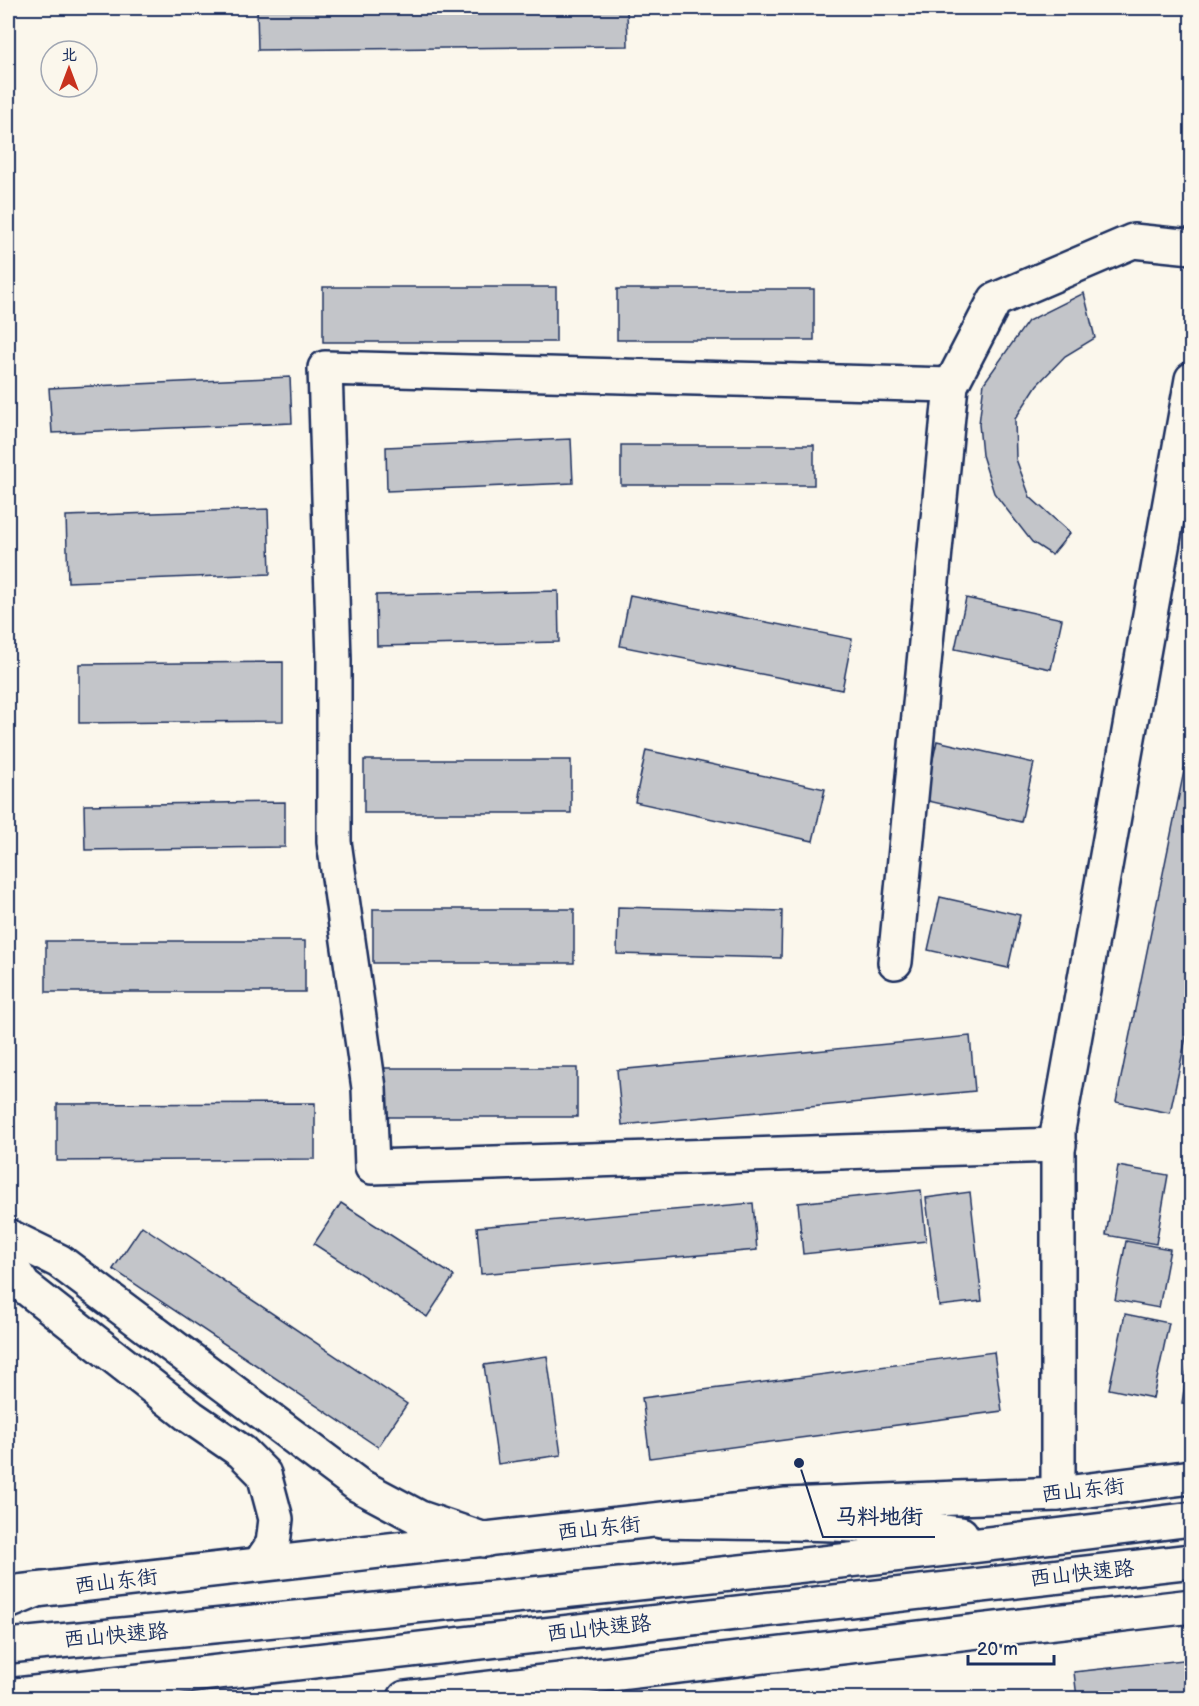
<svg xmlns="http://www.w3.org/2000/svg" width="1199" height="1706" font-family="'Balsamiq Sans','LXGW WenKai TC',sans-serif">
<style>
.building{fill:#c3c5c9;stroke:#1b2f5e;stroke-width:1.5}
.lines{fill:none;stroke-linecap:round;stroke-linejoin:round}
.minor-casing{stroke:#1b2f5e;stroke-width:38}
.tertiary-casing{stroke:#1b2f5e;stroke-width:38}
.primary-casing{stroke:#1b2f5e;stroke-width:38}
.trunk-casing{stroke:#1b2f5e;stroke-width:38}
.minor{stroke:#fbf7ec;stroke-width:33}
.tertiary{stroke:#fbf7ec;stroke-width:33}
.primary{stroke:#fbf7ec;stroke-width:33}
.trunk{stroke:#fbf7ec;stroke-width:33}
.labels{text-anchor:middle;stroke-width:4.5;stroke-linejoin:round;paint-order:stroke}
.street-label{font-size:21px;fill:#1b2f5e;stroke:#fbf7ec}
.leader{fill:none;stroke:#1b2f5e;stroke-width:2}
.callout-dot{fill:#1b2f5e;stroke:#fbf7ec;stroke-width:2}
.callout-label{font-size:22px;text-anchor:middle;font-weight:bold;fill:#1b2f5e;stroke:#fbf7ec;stroke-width:4.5;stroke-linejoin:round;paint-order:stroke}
</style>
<rect width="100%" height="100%" fill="#fbf7ec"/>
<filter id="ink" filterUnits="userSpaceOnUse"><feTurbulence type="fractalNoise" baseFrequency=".0167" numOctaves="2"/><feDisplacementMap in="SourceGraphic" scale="12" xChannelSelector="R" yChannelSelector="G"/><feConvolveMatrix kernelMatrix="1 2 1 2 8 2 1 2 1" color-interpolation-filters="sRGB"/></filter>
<g filter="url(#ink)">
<g class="building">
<polygon points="257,8 627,8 628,46 258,50"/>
<rect x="323" y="287" width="233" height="55"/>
<rect x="617" y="289" width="197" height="51"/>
<polygon points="1084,293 1095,338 1065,356 1037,385 1015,419 1016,459 1030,497 1070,533 1052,555 1032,542 994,493 982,455 979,424 984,383 1028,321"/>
<polygon points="290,377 292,423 52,433 49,388"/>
<polygon points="571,439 573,483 387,491 386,447"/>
<rect x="621" y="445" width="193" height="40"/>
<polygon points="268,509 270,574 68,582 66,516"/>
<polygon points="558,591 559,642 377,646 376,595"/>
<polygon points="630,595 852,639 842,690 620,646"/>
<polygon points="966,598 1062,619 1051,669 955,649"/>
<polygon points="283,662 283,721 79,723 79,664"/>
<polygon points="1191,737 1192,1009 1170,1113 1116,1102"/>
<polygon points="937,741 1034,763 1021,822 924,800"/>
<polygon points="646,750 825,789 813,841 635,802"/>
<rect x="364" y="760" width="207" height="53"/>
<polygon points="285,802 285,847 85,850 84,805"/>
<polygon points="940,897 1020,915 1008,968 928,950"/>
<polygon points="618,907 782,911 781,958 617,954"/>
<rect x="373" y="909" width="201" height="54"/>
<rect x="46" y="941" width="259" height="51"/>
<polygon points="970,1036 975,1091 622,1125 617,1070"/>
<rect x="382" y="1068" width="195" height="49"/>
<polygon points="315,1103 315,1159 57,1161 57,1104"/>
<polygon points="1118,1166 1168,1175 1156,1244 1106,1235"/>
<polygon points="921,1190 926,1241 803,1254 798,1203"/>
<polygon points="970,1192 982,1301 939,1306 926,1198"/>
<polygon points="341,1203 454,1276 427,1317 314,1244"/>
<polygon points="753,1203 757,1250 481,1274 477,1227"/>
<polygon points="142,1226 407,1404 378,1447 113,1269"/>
<polygon points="1126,1241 1170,1249 1159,1308 1115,1300"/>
<polygon points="1125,1314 1169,1323 1153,1398 1109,1389"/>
<polygon points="994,1352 1002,1411 650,1458 642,1398"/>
<polygon points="1189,1355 1192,1355 1192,1404 1182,1403"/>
<polygon points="547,1356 561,1455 498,1464 484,1365"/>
<polygon points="1192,1659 1192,1698 1077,1698 1074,1672"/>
</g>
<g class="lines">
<g class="minor-casing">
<g id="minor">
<polyline points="951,385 325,368 334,660 334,842 369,1088 372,1167 1059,1145"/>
<polyline points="895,962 951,385 995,300 1133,241 1192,247"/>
<polyline points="1058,1494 1058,1130 1192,379"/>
</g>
</g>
<g class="tertiary-casing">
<g id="tertiary">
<polyline points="8,1236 59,1261 358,1485 420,1518 485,1540"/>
<polyline points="8,1262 24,1286 191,1417 242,1452 264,1474 276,1519 273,1544 260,1563"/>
</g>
</g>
<g class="primary-casing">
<g id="primary">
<polyline points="9,1593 786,1505 1058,1494 1192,1477"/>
<polyline points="405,1698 1192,1606"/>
</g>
</g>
<g class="trunk-casing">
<g id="trunk">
<path d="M661 1521C760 1523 862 1521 961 1534"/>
<polyline points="8,1602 37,1590"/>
<path d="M8 1646C403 1608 798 1569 1192 1519"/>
<polyline points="8,1696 1192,1561"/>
</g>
</g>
<use href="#minor" class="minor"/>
<use href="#tertiary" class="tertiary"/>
<use href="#primary" class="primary"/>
<use href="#trunk" class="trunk"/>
</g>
</g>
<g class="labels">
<g class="street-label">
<text transform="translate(1083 1490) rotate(-6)" y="7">西山东街</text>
<text transform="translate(599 1528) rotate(-6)" y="7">西山东街</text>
<text transform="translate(1082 1573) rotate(-6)" y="7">西山快速路</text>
<text transform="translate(116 1581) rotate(-7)" y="7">西山东街</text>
<text transform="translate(599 1628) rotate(-6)" y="7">西山快速路</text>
<text transform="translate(116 1635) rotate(-5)" y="7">西山快速路</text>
</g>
</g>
<path class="leader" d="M799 1463L823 1537H935"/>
<circle class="callout-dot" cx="799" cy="1463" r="6"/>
<g class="callout-label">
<text x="879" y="1524">马料地街</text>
</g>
<rect width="1199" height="1706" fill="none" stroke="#fbf7ec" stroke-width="30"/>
<rect x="15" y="15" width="1169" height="1676" fill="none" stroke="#1b2f5e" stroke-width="2" filter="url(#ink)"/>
<g transform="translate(69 69)"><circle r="28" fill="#fbf7ec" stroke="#a1a7b3" stroke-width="1.5"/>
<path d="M0-4.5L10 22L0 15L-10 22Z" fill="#c8321e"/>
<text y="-9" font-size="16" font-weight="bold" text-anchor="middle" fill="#1b2f5e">北</text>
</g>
<path d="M968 1655v9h86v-9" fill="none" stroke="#1b2f5e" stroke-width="3"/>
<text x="977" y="1655" font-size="18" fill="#1b2f5e" stroke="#fbf7ec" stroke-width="4.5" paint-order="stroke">20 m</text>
</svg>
